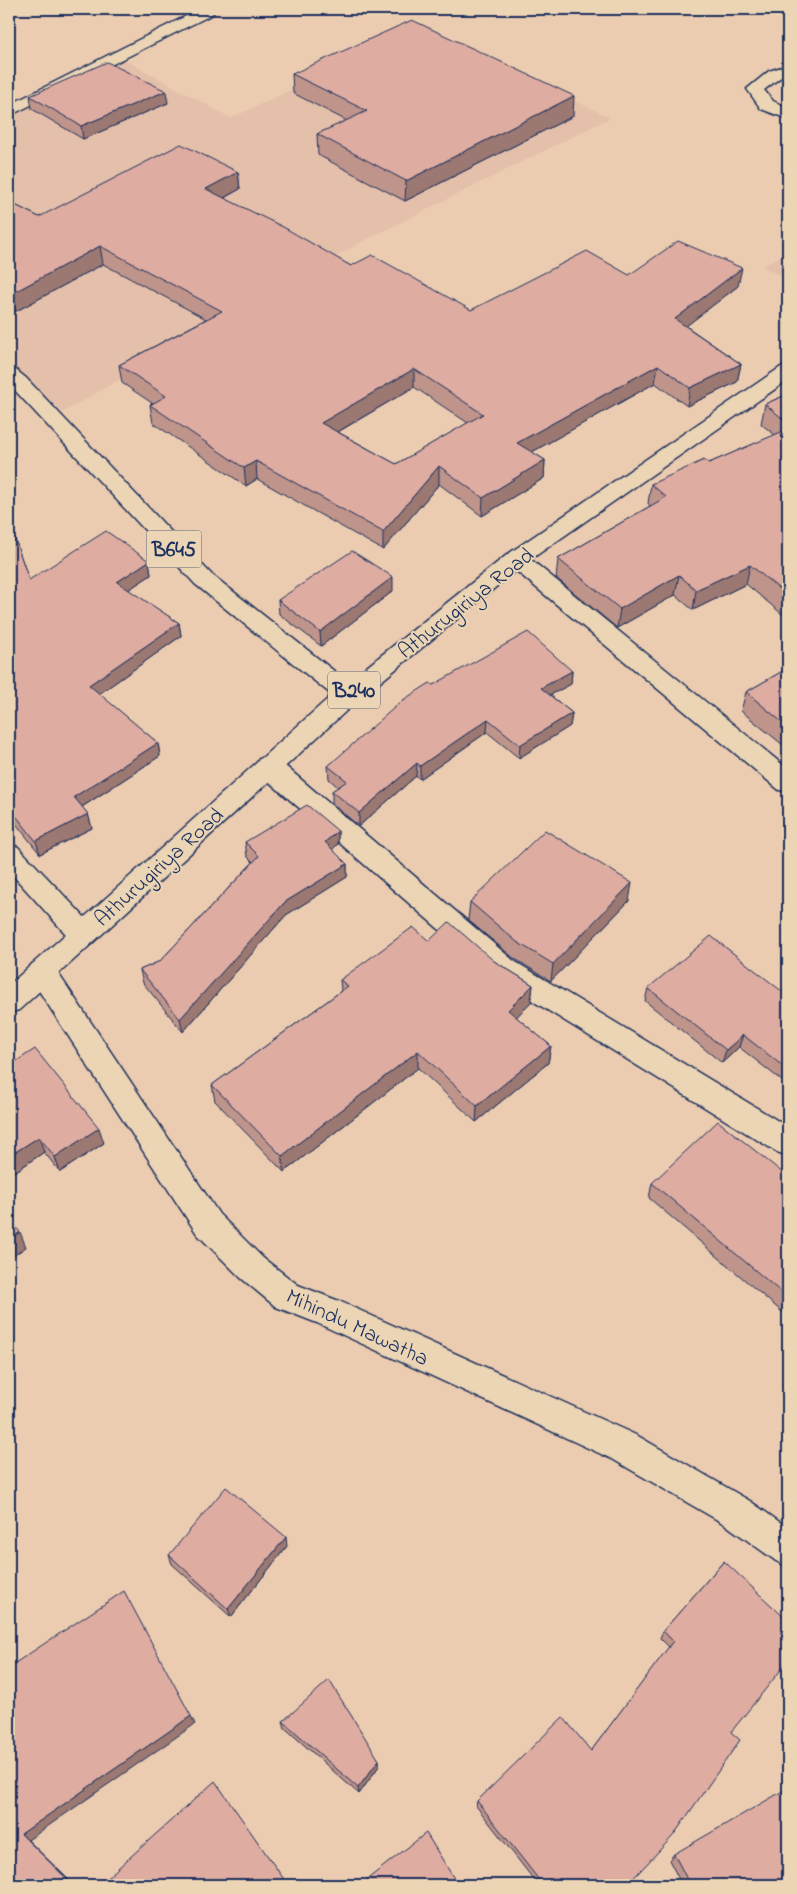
<svg xmlns="http://www.w3.org/2000/svg" width="797" height="1894" font-family="'Indie Flower',sans-serif">
<style>
.built{fill:#e4bfaa}
.lines{fill:none;stroke-linecap:round;stroke-linejoin:round}
.street-casing{stroke:#1b2f5e;stroke-width:3}
.secondary-casing{stroke:#1b2f5e;stroke-width:3}
.primary-casing{stroke:#1b2f5e;stroke-width:3}
.street{fill:#ebd5b4;fill-rule:evenodd}
.secondary{fill:#ebd5b4;fill-rule:evenodd}
.primary{fill:#ebd5b4;fill-rule:evenodd}
.wall{fill:#bf948a;stroke:#1b2f5e;fill-rule:evenodd}
.shaded-wall{fill:#9b7871;stroke:#1b2f5e}
.building{fill:#deaca1;stroke:#1b2f5e;fill-rule:evenodd}
.labels{text-anchor:middle;stroke-width:4;stroke-linejoin:round;paint-order:stroke}
.shield{fill:#ebd5b4;stroke:#596178;stroke-width:1}
.shield-label{font-size:21px;font-weight:bold;fill:#1b2f5e}
.street-label{font-size:22px;fill:#1b2f5e;stroke:#ebd5b4}
</style>
<rect width="100%" height="100%" fill="#ecccb0"/>
<filter id="ink" filterUnits="userSpaceOnUse"><feTurbulence type="fractalNoise" baseFrequency=".02" numOctaves="2"/><feDisplacementMap in="SourceGraphic" scale="10" xChannelSelector="R" yChannelSelector="G"/><feConvolveMatrix kernelMatrix="1 2 1 2 8 2 1 2 1" color-interpolation-filters="sRGB"/></filter>
<g filter="url(#ink)">
<g class="built">
<polygon points="426,27 610,118 358,244 63,412 9,375 9,104 112,53 231,118"/>
<polygon points="788,252 788,280 762,266 763,266"/>
</g>
<g class="lines">
<g class="street-casing">
<g id="street">
<polygon points="200,9 211,9 214,12 211,15 9,116 9,105"/>
<polygon points="788,65 788,75 781,77 764,90 773,101 788,108 788,119 761,109 747,89 769,71"/>
<polygon points="516,552 524,554 788,769 788,792 779,790 508,564 505,559 508,554"/>
<polygon points="268,757 277,759 514,961 788,1127 788,1156 777,1152 494,977 259,773 255,766 259,759"/>
<polygon points="9,844 18,847 93,926 97,934 93,942 83,945 73,942 9,871"/>
</g>
</g>
<g class="secondary-casing">
<polygon id="secondary" points="42,961 52,964 219,1214 263,1258 298,1285 339,1301 638,1436 750,1501 788,1528 788,1567 776,1561 726,1525 614,1460 317,1323 276,1307 241,1278 197,1234 32,980 28,972 32,964"/>
</g>
<g class="primary-casing">
<polygon id="primary" points="788,365 788,380 524,564 357,701 19,1010 9,1013 9,985 332,695 195,584 9,384 9,368 16,370 26,378 211,574 348,682 508,554 781,367"/>
</g>
<use href="#street" class="street"/>
<use href="#secondary" class="secondary"/>
<use href="#primary" class="primary"/>
</g>
<g class="wall">
<polygon points="292,74 573,116 405,201 318,155 317,134 347,121 293,93"/>
<polygon points="30,96 168,103 83,139 32,109"/>
<path d="M238 172 240 189 224 198 351 266 471 310 629 275 738 286 686 326 741 364 737 382 687 406 655 383 532 452 545 460 544 478 482 516 439 484 383 550 257 479 246 486 153 423 150 405 152 403 122 383 119 365 206 319 103 264 9 315V202L39 217ZM414 387 468 423 396 464 338 432Z"/>
<polygon points="788,394 788,619 746,584 693,610 675,595 617,628 556,578 558,559 650,506 648,503 651,484 709,463 775,435 761,424 765,404"/>
<polygon points="9,522 29,580 149,561 151,575 128,590 179,623 181,636 99,694 158,743 160,756 82,807 88,814 92,828 40,854 9,815"/>
<polygon points="393,591 321,646 279,614 278,600"/>
<polygon points="788,668 788,749 741,711 746,692"/>
<polygon points="572,671 571,684 550,695 572,713 570,726 519,758 487,732 420,779 416,776 359,826 332,804 332,791 338,787 329,779 328,766 433,685"/>
<polygon points="338,831 338,844 332,850 347,864 347,877 286,915 183,1032 143,983 140,970 160,961 253,862 247,856 245,842"/>
<polygon points="629,901 551,981 515,959 468,920 470,902"/>
<polygon points="429,941 494,961 533,985 531,1002 516,1017 551,1046 548,1063 476,1122 418,1068 284,1172 215,1101 212,1085 341,991 340,980"/>
<polygon points="648,988 788,996 788,1082 786,1084 739,1047 722,1063 645,1001"/>
<polygon points="9,1066 104,1143 60,1172 44,1152 9,1176"/>
<polygon points="788,1177 788,1317 649,1198 652,1183"/>
<polygon points="287,1546 231,1617 172,1564 169,1555"/>
<polygon points="724,1561 731,1732 627,1885 538,1885 476,1806 477,1801 591,1751 669,1647 660,1638 663,1631"/>
<polygon points="283,1721 379,1760 379,1766 359,1794 285,1728"/>
<polygon points="674,1854 788,1885 682,1885 669,1860"/>
</g>
<g class="shaded-wall">
<polygon points="166,91 168,103 83,139 81,126"/>
<polygon points="574,96 573,116 405,201 406,181"/>
<polygon points="238,172 240,189 207,207 206,189"/>
<polygon points="100,246 103,264 9,315 9,295"/>
<polygon points="742,268 738,286 672,337 675,319"/>
<polygon points="741,364 737,382 687,406 690,388"/>
<polygon points="658,365 655,383 516,461 517,443"/>
<polygon points="414,369 414,387 322,441 321,423"/>
<polygon points="545,460 544,478 482,516 483,498"/>
<polygon points="256,461 257,479 246,486 244,468"/>
<polygon points="439,466 439,484 383,550 383,532"/>
<polygon points="149,561 151,575 119,596 117,582"/>
<polygon points="750,565 746,584 693,610 696,590"/>
<polygon points="679,575 675,595 617,628 620,609"/>
<polygon points="393,577 393,591 321,646 320,632"/>
<polygon points="179,623 181,636 92,699 89,685"/>
<polygon points="572,671 571,684 539,701 541,688"/>
<polygon points="572,713 570,726 519,758 520,745"/>
<polygon points="488,719 487,732 420,779 420,766"/>
<polygon points="158,743 160,756 77,810 74,797"/>
<polygon points="417,763 416,776 359,826 359,813"/>
<polygon points="88,814 92,828 40,854 36,841"/>
<polygon points="338,831 338,844 326,856 325,842"/>
<polygon points="347,864 347,877 286,915 183,1032 180,1019 285,902"/>
<polygon points="632,883 629,901 551,981 553,964"/>
<polygon points="533,985 531,1002 507,1027 508,1010"/>
<polygon points="743,1035 739,1047 722,1063 726,1050"/>
<polygon points="551,1046 548,1063 476,1122 477,1106"/>
<polygon points="418,1051 418,1068 284,1172 282,1156"/>
<polygon points="99,1128 104,1143 60,1172 55,1157"/>
<polygon points="39,1137 44,1152 9,1176 9,1156"/>
<polygon points="20,1232 26,1247 9,1259 9,1240"/>
<polygon points="286,1537 287,1546 231,1617 228,1609"/>
<polygon points="191,1716 195,1724 28,1840 74,1885 21,1834"/>
<polygon points="379,1760 379,1766 359,1794 358,1788"/>
</g>
<g class="building">
<polygon points="412,20 574,96 406,181 317,134 367,111 292,74"/>
<polygon points="107,62 166,91 81,126 30,96"/>
<path d="M181 144 238 172 206 189 285 228 351 266 372 255 471 310 587 251 629 275 678 241 742 268 675 319 741 364 690 388 658 365 517 443 545 460 483 498 439 466 383 532 256 461 244 468 150 405 166 396 119 365 222 311 100 246 9 295V202L39 217ZM414 369 483 414 396 464 321 423Z"/>
<polygon points="788,394 788,423 765,404"/>
<polygon points="788,429 788,596 750,565 696,590 679,575 620,609 558,559 666,497 651,484 704,460 709,463"/>
<polygon points="9,522 29,580 106,531 149,561 117,582 179,623 89,685 158,743 74,797 88,814 36,841 9,807"/>
<polygon points="352,551 393,577 320,632 278,600"/>
<polygon points="528,632 572,671 541,688 572,713 520,745 488,719 420,766 417,763 359,813 332,791 347,781 328,766 403,700 430,683 433,685"/>
<polygon points="788,668 788,727 746,692"/>
<polygon points="307,805 338,831 325,842 347,864 285,902 180,1019 140,970 160,961 259,856 245,842"/>
<polygon points="545,830 632,883 553,964 517,942 470,902"/>
<polygon points="449,922 494,961 533,985 508,1010 551,1046 477,1106 418,1051 282,1156 212,1085 348,986 340,980 413,927 429,941"/>
<polygon points="711,936 788,996 788,1070 743,1035 726,1050 648,988"/>
<polygon points="35,1049 99,1128 55,1157 39,1137 9,1156 9,1066"/>
<polygon points="718,1121 788,1177 788,1298 652,1183"/>
<polygon points="9,1220 20,1232 9,1240"/>
<polygon points="226,1487 286,1537 228,1609 169,1555"/>
<polygon points="724,1561 788,1621 788,1661 731,1732 740,1740 673,1836 627,1885 543,1885 477,1801 563,1717 591,1751 673,1641 663,1631"/>
<polygon points="124,1591 191,1716 21,1834 73,1885 9,1885 9,1667"/>
<polygon points="329,1680 379,1760 358,1788 283,1721"/>
<polygon points="215,1781 288,1885 99,1885"/>
<polygon points="788,1788 788,1885 690,1885 674,1854"/>
<polygon points="426,1833 458,1885 360,1885"/>
</g>
</g>
<g class="labels">
<g class="shield">
<rect x="146.5" y="530.5" width="55" height="37" rx="4"/>
<rect x="328" y="671.5" width="52" height="37" rx="4"/>
</g>
<g class="shield-label">
<text x="174" y="556">B645</text>
<text x="354" y="697">B240</text>
</g>
<g class="street-label">
<text transform="translate(465 602) rotate(-38)" y="8">Athurugiriya Road</text>
<text transform="translate(158 866) rotate(-42)" y="8">Athurugiriya Road</text>
<text transform="translate(358 1326) rotate(25)" y="8">Mihindu Mawatha</text>
</g>
</g>
<rect width="797" height="1894" fill="none" stroke="#ebd5b4" stroke-width="30"/>
<rect x="15" y="15" width="767" height="1864" fill="none" stroke="#1b2f5e" stroke-width="2" filter="url(#ink)"/>
</svg>
